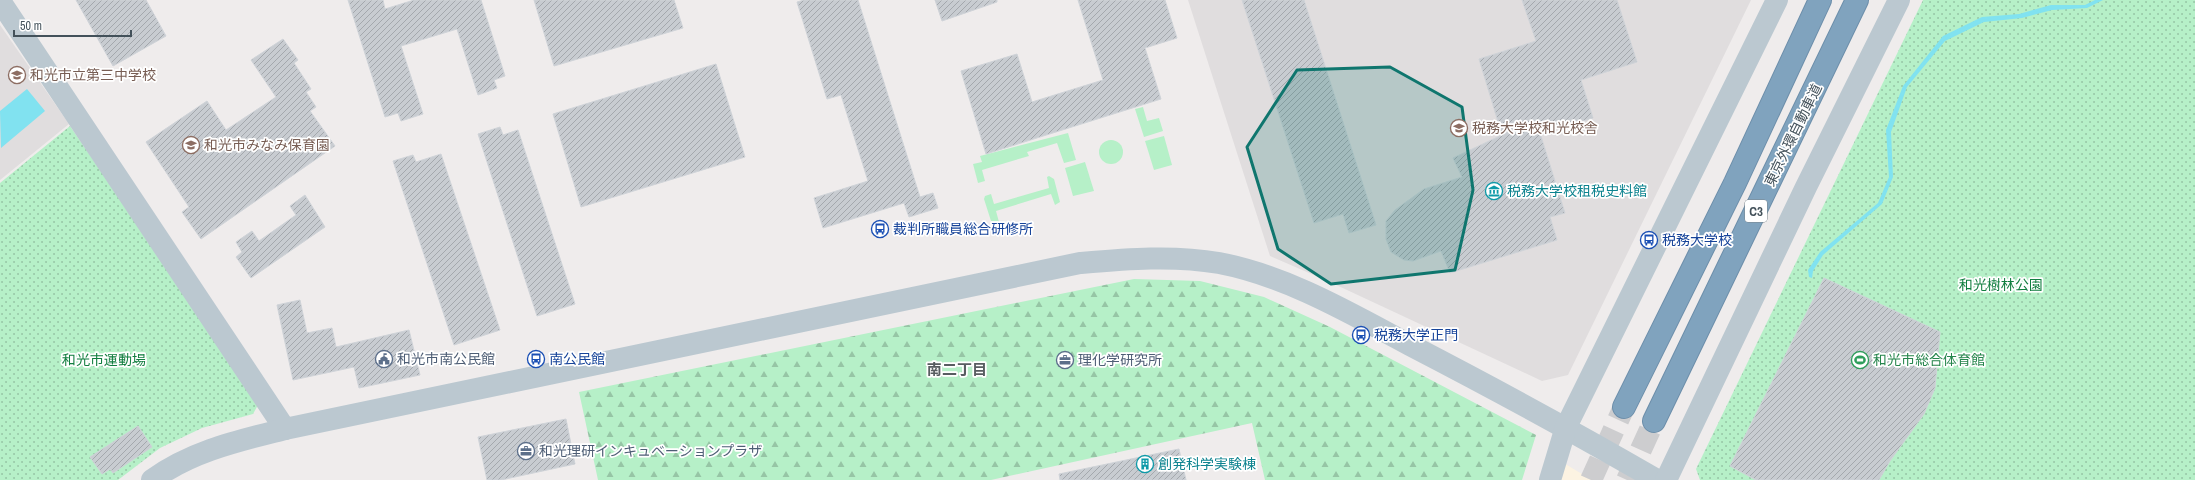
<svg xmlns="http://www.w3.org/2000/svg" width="2195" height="480" font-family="'Archivo Narrow','Noto Sans JP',sans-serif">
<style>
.commercial{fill:#fcf3e2}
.education{fill:#e0ddde}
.grass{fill:#b6f0c8}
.forest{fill:url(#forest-firs)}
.park{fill:url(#park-dots)}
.water{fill:#81e2f0}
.building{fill:url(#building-hatch);stroke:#cfd3d8}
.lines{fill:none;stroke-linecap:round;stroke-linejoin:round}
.motorway-tunnel{stroke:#cdcdcf;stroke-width:22;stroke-dasharray:22 11;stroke-linecap:butt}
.motorway-casing{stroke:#6c8eaa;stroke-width:24}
.tertiary{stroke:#bbc8d0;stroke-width:22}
.motorway{stroke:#80a3be;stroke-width:22}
.marked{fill:#0f766e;fill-opacity:0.2;stroke:#0f766e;stroke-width:3;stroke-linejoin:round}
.labels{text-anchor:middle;stroke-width:3.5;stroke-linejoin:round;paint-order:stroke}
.shield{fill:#fff;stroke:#7b858c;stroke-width:1}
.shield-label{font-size:13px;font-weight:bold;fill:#43515a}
.education-label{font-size:14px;fill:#785e54;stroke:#fff;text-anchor:start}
.street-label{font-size:14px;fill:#43515a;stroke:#fff}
.culture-label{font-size:14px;fill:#0d838f;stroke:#fff;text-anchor:start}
.transit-label{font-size:14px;fill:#164399;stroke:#fff;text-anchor:start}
.park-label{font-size:14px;fill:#117e3f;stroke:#fff}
.service-label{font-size:14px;fill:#4e5e75;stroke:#fff;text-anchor:start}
.leisure-label{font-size:14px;fill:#27864d;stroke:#fff;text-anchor:start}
.neighbourhood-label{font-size:15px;font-weight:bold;fill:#585d61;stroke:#fff}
</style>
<defs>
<pattern id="forest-firs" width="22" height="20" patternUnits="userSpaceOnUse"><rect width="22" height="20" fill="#b6f0c8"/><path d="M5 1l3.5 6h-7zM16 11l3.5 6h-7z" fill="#96c5a5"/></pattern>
<pattern id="park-dots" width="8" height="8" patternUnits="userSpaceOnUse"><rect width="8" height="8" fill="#b6f0c8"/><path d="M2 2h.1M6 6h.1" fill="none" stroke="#96c5a5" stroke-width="1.8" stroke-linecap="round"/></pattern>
<pattern id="building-hatch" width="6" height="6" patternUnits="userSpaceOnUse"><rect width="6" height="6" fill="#c8ccd1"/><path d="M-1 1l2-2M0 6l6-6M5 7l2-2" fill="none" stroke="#a4a8ad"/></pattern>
</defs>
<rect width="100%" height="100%" fill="#efecec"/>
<polygon class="commercial" points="1562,462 1592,480 1556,480"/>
<g class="education">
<polygon points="1188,0 1751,0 1568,375 1542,381 1332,283 1270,256"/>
<polygon points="0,25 69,124 0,180"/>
</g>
<g class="grass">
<polygon points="1143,107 1147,121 1159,118 1163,131 1144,137 1135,109"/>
<polygon points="1068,133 1076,160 1064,163 1057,143 1027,152 1029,156 982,170 985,181 978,183 973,164 982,162 980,156"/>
<polygon points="1164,136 1172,165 1154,170 1145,141"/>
<circle cx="1111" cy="152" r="12"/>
<polygon points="1085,162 1094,191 1073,196 1065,168"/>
<polygon points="1049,176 1054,179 1060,202 1055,205 1051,194 996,211 999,222 991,221 984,199 985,196 991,194 994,204 1049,188 1047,177"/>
</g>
<polygon class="forest" points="1134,279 1200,281 1264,297 1330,327 1536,435 1522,480 1265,480 1252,423 991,480 598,480 579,392"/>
<g class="park">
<polygon points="1923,0 2195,0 2195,480 1700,480 1696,469"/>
<polygon points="70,126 259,403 253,414 202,428 160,448 118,480 0,480 0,183"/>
</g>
<g class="water">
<polygon points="2095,0 2103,0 2087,8 2052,10 2022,18 1984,22 1945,41 1907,87 1891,132 1893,177 1882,204 1823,255 1813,271 1812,278 1809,277 1808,270 1820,252 1878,203 1889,177 1886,130 1903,86 1943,36 1982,17 2019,14 2051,5 2085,5"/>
<polygon points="27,89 45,111 1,148 0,111"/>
</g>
<g class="building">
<polygon points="76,0 146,0 166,36 113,66"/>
<polygon points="348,0 383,0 385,9 414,0 481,0 505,76 494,80 497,88 478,95 457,29 401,46 423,114 401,121 398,113 385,117"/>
<polygon points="534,0 674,0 683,28 554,66"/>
<polygon points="804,0 858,0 920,197 933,193 938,208 909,217 904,203 823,228 814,198 868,181 841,95 827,99 797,2"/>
<polygon points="935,0 997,0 997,2 942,21"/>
<polygon points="1078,0 1165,0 1177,38 1145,48 1161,99 986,154 961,71 1017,54 1032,102 1103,80"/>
<polygon points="1242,0 1304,0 1376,225 1349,233 1343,214 1314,223"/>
<polygon points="1522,0 1617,0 1637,62 1581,80 1593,118 1540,133 1565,213 1550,217 1557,240 1450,273 1441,251 1413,261 1404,260 1391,252 1386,239 1386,221 1395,210 1424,189 1462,177 1453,158 1502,135 1479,59 1536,41"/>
<polygon points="283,39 298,60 294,63 311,89 306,92 316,107 310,111 335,146 201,239 182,212 189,207 146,142 207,101 226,130 276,97 251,60"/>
<polygon points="716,64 745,157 581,207 553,114"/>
<polygon points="500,127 503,135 518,130 575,304 537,316 478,134"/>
<polygon points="441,154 500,330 454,345 393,161 413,155 416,162"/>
<polygon points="305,195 325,227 251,278 236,257 242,252 236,242 252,231 259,241 296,215 290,206"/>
<polygon points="1824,278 1940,332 1935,388 1924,414 1890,461 1879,480 1756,480 1730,466"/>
<polygon points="300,300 307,333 332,328 336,347 409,330 420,375 359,388 354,367 293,380 277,305"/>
<polygon points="566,419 575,464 501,480 487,480 478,437"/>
<polygon points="138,426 152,447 113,473 110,469 102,474 90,457"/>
<polygon points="1179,449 1186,480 1060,480 1059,474"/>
</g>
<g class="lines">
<g class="motorway-tunnel">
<polyline points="1591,480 1624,407"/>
<polyline points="1627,480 1654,421"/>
</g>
<g class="motorway-casing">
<g id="motorway">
<polyline points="1624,407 1735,183 1820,0"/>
<polyline points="1654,421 1857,0"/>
</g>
</g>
<g class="tertiary">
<polyline points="0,1 285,429"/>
<path d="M152 480C192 451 238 441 285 429L1080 263C1127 259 1173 255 1219 263 1287 276 1350 313 1410 345 1493 388 1576 433 1657 480"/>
<polyline points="1550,480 1566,427 1777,0"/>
<polyline points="1666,480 1806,187 1899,0"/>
</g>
<use href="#motorway" class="motorway"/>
</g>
<path class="marked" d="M1390 67 1462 107 1473 190 1455 270 1331 284 1278 249 1247 147 1297 70Z"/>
<defs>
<g id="school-ring" transform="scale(0.9)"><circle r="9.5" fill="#fff" stroke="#8d6e63" stroke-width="1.5"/><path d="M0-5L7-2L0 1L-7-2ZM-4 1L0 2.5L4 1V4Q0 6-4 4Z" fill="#8d6e63"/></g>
<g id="university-ring" transform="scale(0.9)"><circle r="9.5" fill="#fff" stroke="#8d6e63" stroke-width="1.5"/><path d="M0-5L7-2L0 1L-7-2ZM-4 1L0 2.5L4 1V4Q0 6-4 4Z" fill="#8d6e63"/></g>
<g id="museum-ring" transform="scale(0.9)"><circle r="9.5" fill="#fff" stroke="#0f9aa8" stroke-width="1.5"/><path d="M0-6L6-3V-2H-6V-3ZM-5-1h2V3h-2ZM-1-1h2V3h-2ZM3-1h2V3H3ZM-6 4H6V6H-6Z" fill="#0f9aa8"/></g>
<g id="bus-ring" transform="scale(0.9)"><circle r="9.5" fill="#fff" stroke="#1a4fb4" stroke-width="1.5"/><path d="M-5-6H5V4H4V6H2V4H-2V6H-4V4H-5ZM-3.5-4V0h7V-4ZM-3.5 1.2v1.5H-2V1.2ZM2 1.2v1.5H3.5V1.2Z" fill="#1a4fb4"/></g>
<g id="civic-ring" transform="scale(0.9)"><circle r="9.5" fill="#fff" stroke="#5c6f8a" stroke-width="1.5"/><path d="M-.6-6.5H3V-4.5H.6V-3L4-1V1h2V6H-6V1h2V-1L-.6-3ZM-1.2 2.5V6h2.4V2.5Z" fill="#5c6f8a"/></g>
<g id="office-ring" transform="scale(0.9)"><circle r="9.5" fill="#fff" stroke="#5c6f8a" stroke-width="1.5"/><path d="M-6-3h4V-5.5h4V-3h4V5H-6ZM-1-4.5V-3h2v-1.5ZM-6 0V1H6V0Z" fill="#5c6f8a"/></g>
<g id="stadium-ring" transform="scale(0.9)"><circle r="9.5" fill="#fff" stroke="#2e9e5b" stroke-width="1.5"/><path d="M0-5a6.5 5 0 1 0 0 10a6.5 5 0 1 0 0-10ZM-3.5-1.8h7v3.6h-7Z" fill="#2e9e5b"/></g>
<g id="building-ring" transform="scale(0.9)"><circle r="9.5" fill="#fff" stroke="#0f9aa8" stroke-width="1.5"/><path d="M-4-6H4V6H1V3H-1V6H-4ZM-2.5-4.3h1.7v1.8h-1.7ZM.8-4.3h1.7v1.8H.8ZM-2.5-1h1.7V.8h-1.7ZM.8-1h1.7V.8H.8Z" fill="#0f9aa8"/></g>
</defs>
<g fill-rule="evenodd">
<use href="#school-ring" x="17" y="75"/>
<use href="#university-ring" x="1459" y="128"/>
<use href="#school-ring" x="191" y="145"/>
<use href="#museum-ring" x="1494" y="191"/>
<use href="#bus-ring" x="880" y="229"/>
<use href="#bus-ring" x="1649" y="240"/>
<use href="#bus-ring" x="1361" y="335"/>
<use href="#civic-ring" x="384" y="359"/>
<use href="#bus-ring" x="536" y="359"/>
<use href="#office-ring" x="1065" y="360"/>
<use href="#stadium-ring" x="1860" y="360"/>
<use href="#office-ring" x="526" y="451"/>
<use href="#building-ring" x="1145" y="464"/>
</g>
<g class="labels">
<rect class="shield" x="1745" y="200" width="22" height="22" rx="3"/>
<g class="shield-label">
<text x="1756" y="216">C3</text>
</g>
<g class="education-label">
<text x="30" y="80">和光市立第三中学校</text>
<text x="1472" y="133">税務大学校和光校舎</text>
<text x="204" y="150">和光市みなみ保育園</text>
</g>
<g class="street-label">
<text transform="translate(1793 135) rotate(-64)" y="5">東京外環自動車道</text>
</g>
<g class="culture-label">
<text x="1507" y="196">税務大学校租税史料館</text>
<text x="1158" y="469">創発科学実験棟</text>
</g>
<g class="transit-label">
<text x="893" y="234">裁判所職員総合研修所</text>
<text x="1662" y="245">税務大学校</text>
<text x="1374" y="340">税務大学正門</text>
<text x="549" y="364">南公民館</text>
</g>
<g class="park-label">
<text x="2001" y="290">和光樹林公園</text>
<text x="104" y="365">和光市運動場</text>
</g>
<g class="service-label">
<text x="397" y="364">和光市南公民館</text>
<text x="1078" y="365">理化学研究所</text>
<text x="539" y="456">和光理研インキュベーションプラザ</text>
</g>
<g class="leisure-label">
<text x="1873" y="365">和光市総合体育館</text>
</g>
<g class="neighbourhood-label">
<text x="957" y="375">南二丁目</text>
</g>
</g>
<path d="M14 30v6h117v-6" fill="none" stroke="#43515a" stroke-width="2"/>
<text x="20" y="30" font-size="12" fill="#43515a" stroke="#ffffff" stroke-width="3" paint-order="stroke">50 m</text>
</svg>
